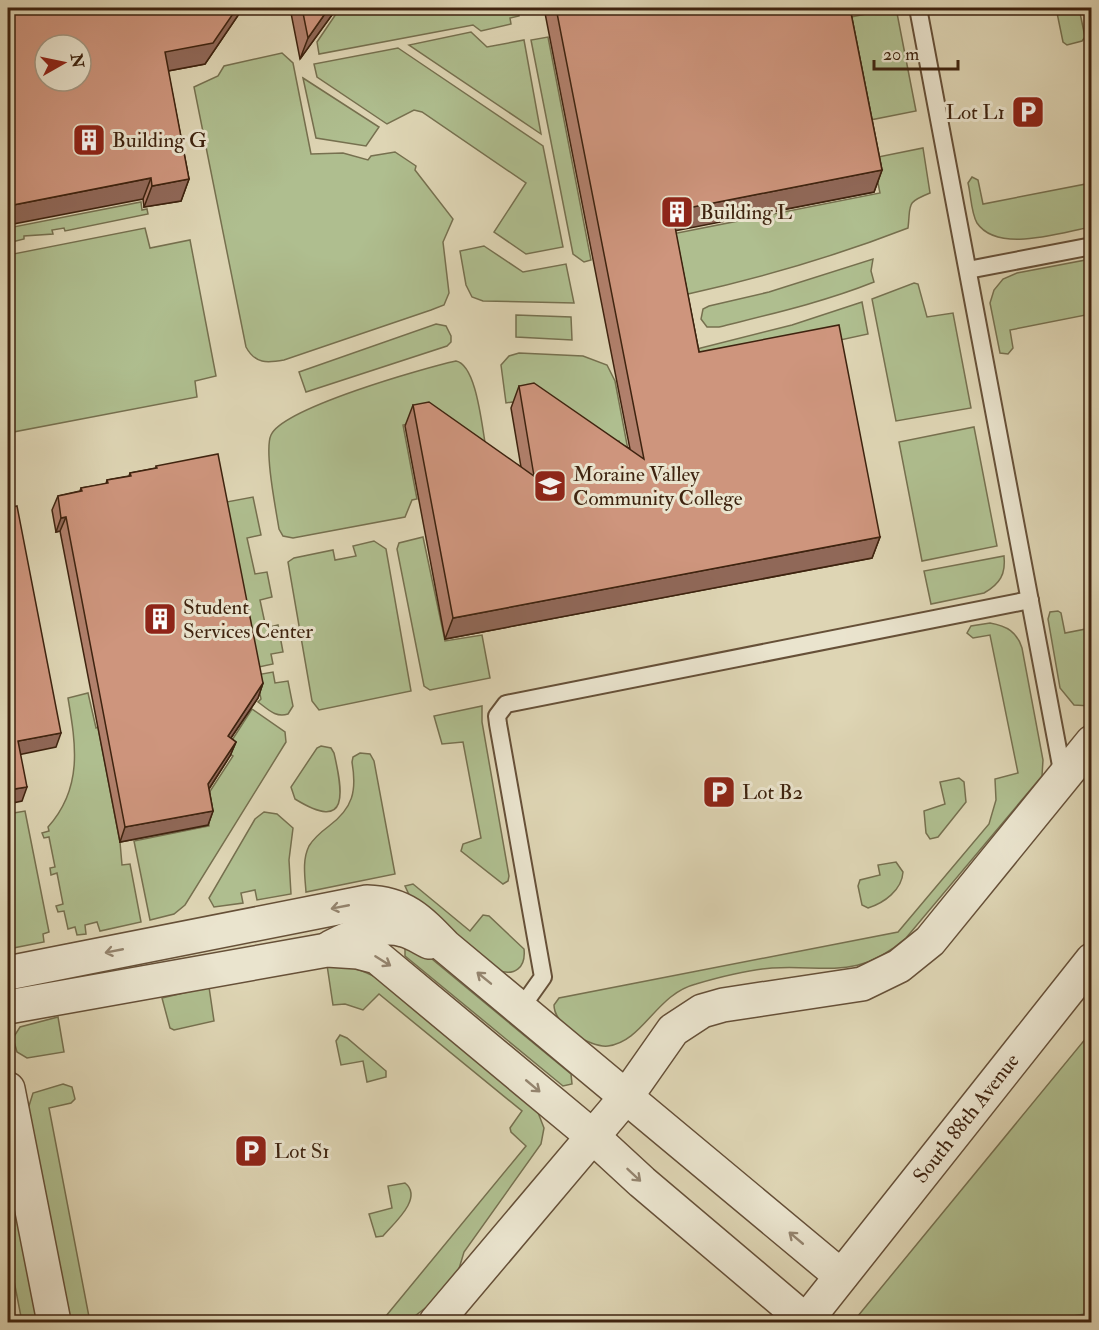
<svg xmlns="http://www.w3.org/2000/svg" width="1099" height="1330" font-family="'IM FELL Double Pica',serif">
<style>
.green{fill:#afbe8f;stroke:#76704f;stroke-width:1.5}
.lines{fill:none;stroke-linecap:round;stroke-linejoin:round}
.stream{stroke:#717d6e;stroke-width:8}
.service-casing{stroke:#665038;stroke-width:20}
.minor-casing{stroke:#665038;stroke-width:36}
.tertiary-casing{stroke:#665038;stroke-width:36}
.service{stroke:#eae4ce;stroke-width:16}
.minor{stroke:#eae4ce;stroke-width:33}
.tertiary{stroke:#eae4ce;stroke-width:33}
.wall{fill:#b1806c;stroke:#3e230f;stroke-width:1.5}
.shaded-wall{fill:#906858;stroke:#3e230f;stroke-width:1.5}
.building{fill:#ce957d;stroke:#3e230f;stroke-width:1.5;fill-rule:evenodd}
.oneway{stroke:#94846e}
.labels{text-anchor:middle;stroke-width:6;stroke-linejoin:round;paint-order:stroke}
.poi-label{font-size:21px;fill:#3e230f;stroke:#eae4ce;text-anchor:start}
.street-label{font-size:21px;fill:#3e230f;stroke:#eae4ce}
</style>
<rect width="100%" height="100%" fill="#ded5b4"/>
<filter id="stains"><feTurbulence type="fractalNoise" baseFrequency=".00333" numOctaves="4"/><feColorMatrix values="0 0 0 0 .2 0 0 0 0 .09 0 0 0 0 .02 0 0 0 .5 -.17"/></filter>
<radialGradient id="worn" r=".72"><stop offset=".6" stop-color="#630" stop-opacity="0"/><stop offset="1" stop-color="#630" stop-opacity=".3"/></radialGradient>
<g class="green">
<polygon points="340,8 518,8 519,16 510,18 511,24 481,31 473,25 319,54 317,42"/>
<polygon points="896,8 916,111 865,121 846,18"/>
<polygon points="1056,8 1079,8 1085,37 1082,41 1067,45 1063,42"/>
<polygon points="471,32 487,47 524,40 541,134 409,45"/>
<polygon points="548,37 591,260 584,262 573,254 531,40"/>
<polygon points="398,48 543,146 563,247 526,254 494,232 526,183 422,112 414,110 387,124 317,77 314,64"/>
<path d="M282 53 293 63 311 154 343 153 368 160 371 156 395 152 416 166 415 170 453 219 443 242 449 293 444 305 431 310 284 360C267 363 255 364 246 347L194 87 218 76 224 66Z"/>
<polygon points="303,78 379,127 366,146 316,138"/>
<path d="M923 148 930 193C905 203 911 204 908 228 836 256 764 277 688 294L676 287 667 235 880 193 873 158Z"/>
<path d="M972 177 978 180 983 204 1091 183V227C1062 232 998 254 977 223 971 213 971 195 968 183Z"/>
<polygon points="141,202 142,210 147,209 148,214 65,231 64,228 52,230 53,234 24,236 24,239 8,243 8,228"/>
<polygon points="145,228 150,248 190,240 216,376 195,381 197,397 8,433 8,255"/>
<polygon points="484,246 523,272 566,264 574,303 483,301 472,297 466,285 460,251"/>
<path d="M873 259 871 271 874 282C824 302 771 314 719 327H707L701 319 703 309 709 306 769 292Z"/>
<polygon points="1091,259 1091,314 1010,330 1013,348 1008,354 1000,353 990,303 994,290 1003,279 1017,273"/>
<polygon points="914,283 918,284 927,317 953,313 971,408 896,421 872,299"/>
<polygon points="862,302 868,334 720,366 689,351 792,325"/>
<polygon points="516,315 571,317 572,340 516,337"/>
<polygon points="436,324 446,326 451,336 451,342 447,346 306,392 299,372"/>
<polygon points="519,353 583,356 607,365 615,381 629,455 622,456 619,441 591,446 512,402 506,403 501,365 509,356"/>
<path d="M456 361C477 365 482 429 486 448L421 421 403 425 417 499 412 500 405 517 293 538 283 536 279 529C276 510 264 450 271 435 283 408 424 368 456 361Z"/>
<polygon points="974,427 997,546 922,561 899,442"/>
<polygon points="253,497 261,535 247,538 255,574 267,572 272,597 260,600 266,628 278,625 283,652 271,654 273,664 254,668 221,503"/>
<polygon points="423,537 445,641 482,635 490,678 430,690 424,686 397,549 399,543"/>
<polygon points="374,541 386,549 411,691 319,710 312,701 288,562 294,558 333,550 335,560 356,556 353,546"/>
<path d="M1004 556C1006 574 1000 584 984 593L931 604 924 571Z"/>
<polygon points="1058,611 1061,613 1065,633 1091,628 1091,706 1074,705 1060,688 1048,619 1050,612"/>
<path d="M990 623C1007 626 1017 632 1022 648L1043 760 1042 776 906 938C858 980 829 965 772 968 747 970 720 977 696 984 656 994 643 1042 608 1046 590 1048 554 1025 554 1005L559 998 898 932 989 824 996 800 995 779 1018 773 990 635 973 638 967 633 971 626Z"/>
<path d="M273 672 275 683 288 681 293 706 288 714C275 718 268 709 258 702L261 699 256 675Z"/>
<path d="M88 693 96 728 98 727 120 842 122 865 130 864 141 922 100 931 97 922 85 925 86 934 77 935 75 927 68 929 64 911 58 912 56 906 63 904 57 873 51 875 50 868 55 867 49 837 44 838 42 833 49 831 48 827C83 788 76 745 68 698Z"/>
<polygon points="482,706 482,722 509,876 508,881 503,884 461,851 463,844 481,838 463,742 442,744 434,716"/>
<polygon points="252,709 285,732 286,742 185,905 174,914 150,920 134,841 209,826 205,799 233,756 225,751"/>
<path d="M321 746 331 748 334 753C343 792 350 833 295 799L291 787 317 748Z"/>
<path d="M360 753 370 754 374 761 395 874 306 892C305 877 302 860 309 846 314 838 321 832 329 826 353 808 357 791 352 762L353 757Z"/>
<polygon points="959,778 964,782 966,802 938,837 930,839 926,833 924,811 945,804 940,782"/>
<polygon points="25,811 49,932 43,934 44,942 8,949 8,814"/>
<polygon points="264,812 277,814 293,828 289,860 291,894 257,900 255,890 241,893 243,903 214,907 209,898 255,819"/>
<path d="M896 862 903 872C902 890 884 903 868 908L862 905 858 886 860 880 880 875 878 865Z"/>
<path d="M413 884 470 931 483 915 489 916 524 949C526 967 515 977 497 970L411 899 405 886Z"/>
<polygon points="415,945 571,1074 572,1084 563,1086 405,956 405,946"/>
<path d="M327 965C347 965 361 969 379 979L537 1110 544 1128 541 1144 464 1252 458 1272 437 1299 407 1322H381L526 1146 511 1132 510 1128 522 1111 379 994 363 1010 345 1004 333 1005Z"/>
<polygon points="209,987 214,1021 174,1030 170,1028 162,998"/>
<polygon points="58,1017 64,1052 27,1058 17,1052 13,1038 20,1027"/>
<polygon points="1091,1032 1091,1322 853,1322"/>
<polygon points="340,1035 347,1038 386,1071 386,1077 367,1082 363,1061 341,1065 336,1041"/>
<polygon points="63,1084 72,1087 75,1099 71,1103 49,1108 90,1322 70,1322 28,1109 33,1093"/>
<polygon points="8,1171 37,1322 22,1322 8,1250"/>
<path d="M405 1183C424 1198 393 1224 383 1236L376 1237 369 1214 392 1208 388 1186Z"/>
</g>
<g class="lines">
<polyline class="stream" points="1058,1322 1092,1316"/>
<g class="service-casing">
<g id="service">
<polyline points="918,8 1063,776"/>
<polyline points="968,270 1092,246"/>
<polyline points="521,1008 543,977 498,724 497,716 506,704 1030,600"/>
</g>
</g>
<g class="minor-casing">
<g id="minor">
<path d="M331 947C351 937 380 923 403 930 412 932 421 938 429 942"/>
<path d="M8 973 367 902C404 903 420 920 445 946L841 1276"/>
<polyline points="8,1007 327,950 358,952 377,957 591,1135 642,1182 806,1321"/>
<polyline points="8,1089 54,1322"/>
<polyline points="436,1322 626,1097 673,1030 702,1011 723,1005 862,984 899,966 930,941 1092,742"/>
</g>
</g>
<g class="tertiary-casing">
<polyline id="tertiary" points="805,1322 1092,960"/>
</g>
<use href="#service" class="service"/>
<use href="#minor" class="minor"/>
<use href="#tertiary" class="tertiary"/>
</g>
<g class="wall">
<polygon points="8,8 243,8 205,64 168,71 189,179 181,201 144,207 143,199"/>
<polygon points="290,8 337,8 300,59"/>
<polygon points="544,8 850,8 882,170 874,192 675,230 699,352 880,537 872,558 445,639 405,426 413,405 521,467 511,408 519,386 630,449"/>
<polygon points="156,466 263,683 258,698 231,738 236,742 230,756 209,789 213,811 208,825 120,842 60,531 56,532 52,510 58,496 80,491 81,488 106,484 107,480 129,476 130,473 156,468"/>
</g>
<g class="shaded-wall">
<polygon points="237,8 243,8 205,64 157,73 165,52"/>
<polygon points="329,8 337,8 300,59 308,38"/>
<polygon points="882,170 874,192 664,233 672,211"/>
<polygon points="151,178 143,199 8,225 8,206"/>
<polygon points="189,179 181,201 144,207 152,186"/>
<polygon points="66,517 60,531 56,532 61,518"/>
<polygon points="880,537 872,558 445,639 453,618"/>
<polygon points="263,683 258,698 222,751 228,736"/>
<polygon points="61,733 56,747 13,756 18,741"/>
<polygon points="236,742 230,756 203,798 208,784"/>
<polygon points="27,787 22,801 8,804 8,790"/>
<polygon points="213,811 208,825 120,842 125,827"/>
</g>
<g class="building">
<path d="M8 8H237L213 43 165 52 189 179 152 186 151 178 8 206ZM45 45H81V81H45Z"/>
<polygon points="302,8 329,8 308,38"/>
<polygon points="556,8 850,8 882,170 672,211 699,352 839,325 880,537 453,618 413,405 429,402 534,476 519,386 534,383 644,459"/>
<polygon points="218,454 263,683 228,736 236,742 208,784 213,811 125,827 66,517 61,518 58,496 82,491 81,488 108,483 107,480 131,476 130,473 157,468 156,466"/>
<polygon points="17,506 61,733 18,741 27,787 8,790 8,508"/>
</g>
<defs><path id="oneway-shaft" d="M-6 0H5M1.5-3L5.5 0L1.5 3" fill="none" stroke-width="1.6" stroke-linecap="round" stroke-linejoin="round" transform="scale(1.5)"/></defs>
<g class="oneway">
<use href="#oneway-shaft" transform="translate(340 907) rotate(169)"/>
<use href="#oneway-shaft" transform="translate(114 951) rotate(169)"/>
<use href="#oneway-shaft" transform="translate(383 961) rotate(32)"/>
<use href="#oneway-shaft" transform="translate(484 978) rotate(-141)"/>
<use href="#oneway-shaft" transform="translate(533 1086) rotate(40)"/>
<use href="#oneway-shaft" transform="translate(634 1175) rotate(43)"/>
<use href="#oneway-shaft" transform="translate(796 1238) rotate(-140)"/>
</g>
<defs>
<g id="parking-square" transform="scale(1.725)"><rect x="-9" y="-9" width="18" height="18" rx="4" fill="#8f2418" stroke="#eae4ce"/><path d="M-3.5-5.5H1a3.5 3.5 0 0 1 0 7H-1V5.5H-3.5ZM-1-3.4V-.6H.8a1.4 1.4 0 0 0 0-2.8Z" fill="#fff"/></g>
<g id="building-square" transform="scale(1.725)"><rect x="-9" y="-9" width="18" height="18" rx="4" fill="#8f2418" stroke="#eae4ce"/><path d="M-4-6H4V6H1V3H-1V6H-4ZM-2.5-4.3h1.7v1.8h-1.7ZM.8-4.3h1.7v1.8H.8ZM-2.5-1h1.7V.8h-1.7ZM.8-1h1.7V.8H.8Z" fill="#fff"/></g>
<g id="university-square" transform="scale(1.725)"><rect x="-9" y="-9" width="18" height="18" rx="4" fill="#8f2418" stroke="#eae4ce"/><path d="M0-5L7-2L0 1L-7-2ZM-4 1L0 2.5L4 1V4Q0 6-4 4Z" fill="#fff"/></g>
</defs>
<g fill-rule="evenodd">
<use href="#parking-square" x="1028" y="112"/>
<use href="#building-square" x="89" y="140"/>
<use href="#building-square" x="677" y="212"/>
<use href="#university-square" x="550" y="486"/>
<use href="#building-square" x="160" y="619"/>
<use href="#parking-square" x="719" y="792"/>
<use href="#parking-square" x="251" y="1151"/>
</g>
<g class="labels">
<g class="poi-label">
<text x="1005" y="119" text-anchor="end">Lot L1</text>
<text x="112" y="147">Building G</text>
<text x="700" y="219">Building L</text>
<text x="573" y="481">Moraine Valley<tspan x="573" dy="24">Community College</tspan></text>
<text x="183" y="614">Student<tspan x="183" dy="24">Services Center</tspan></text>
<text x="742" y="799">Lot B2</text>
<text x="274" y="1158">Lot S1</text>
</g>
<g class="street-label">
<text transform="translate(966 1118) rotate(-52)" y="7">South 88th Avenue</text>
</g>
</g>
<rect width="1099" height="1330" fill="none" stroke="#ded5b4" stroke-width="30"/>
<rect x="9" y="9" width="1081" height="1312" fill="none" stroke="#3e230f" stroke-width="3"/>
<rect x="15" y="15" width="1069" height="1300" fill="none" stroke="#3e230f" stroke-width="1.5"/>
<g transform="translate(63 63) rotate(81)"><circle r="28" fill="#eae4ce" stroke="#a59782" stroke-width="1.5"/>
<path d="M0-4.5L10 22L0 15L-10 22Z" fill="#8f2418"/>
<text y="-9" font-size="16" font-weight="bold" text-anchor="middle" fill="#3e230f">N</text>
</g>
<path d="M874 60v9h84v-9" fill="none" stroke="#3e230f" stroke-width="3"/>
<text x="883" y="60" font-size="18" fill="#3e230f" stroke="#eae4ce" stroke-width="4.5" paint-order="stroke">20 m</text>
<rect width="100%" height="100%" filter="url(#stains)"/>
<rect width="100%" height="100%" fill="url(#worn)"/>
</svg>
